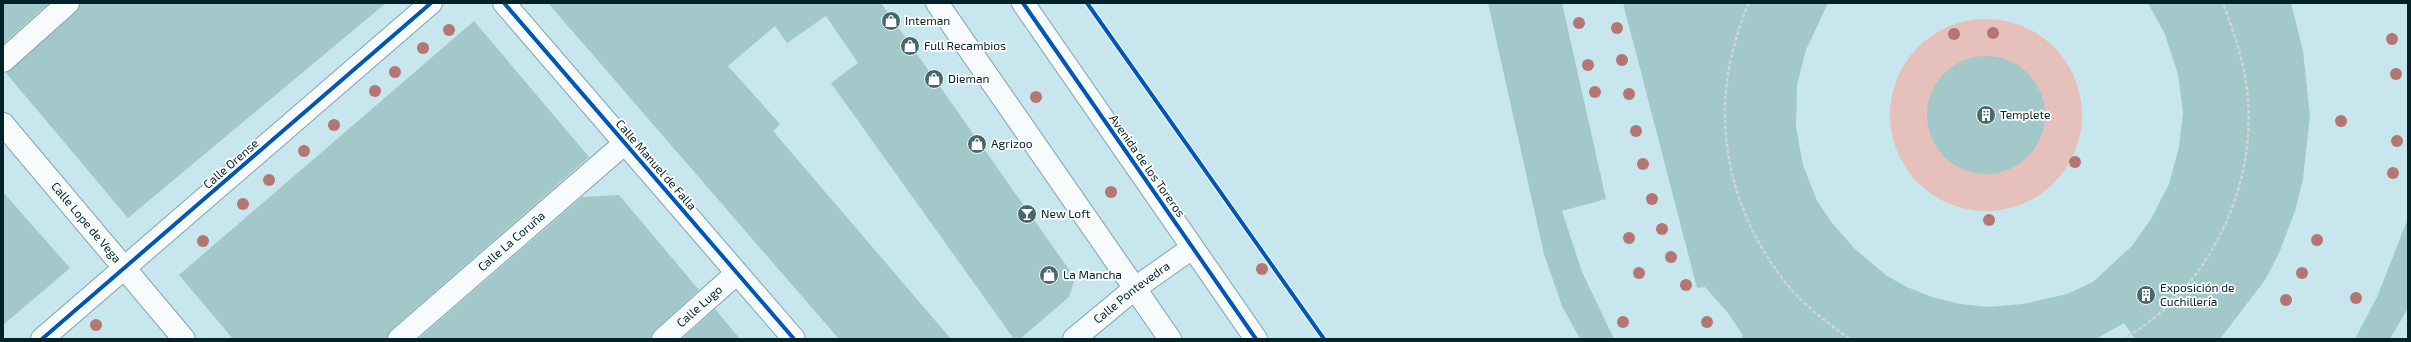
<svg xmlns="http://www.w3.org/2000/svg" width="2411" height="342" font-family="'Exo 2',sans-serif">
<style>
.green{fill:#e6c0ba}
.building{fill:#a2c8ca}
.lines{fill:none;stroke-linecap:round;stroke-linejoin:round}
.street-casing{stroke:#80a4aa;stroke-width:24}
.path{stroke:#cbd5d8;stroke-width:2.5;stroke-dasharray:4 2;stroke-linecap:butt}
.street{stroke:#f7fbfc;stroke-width:22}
.cycleway-casing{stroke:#fff;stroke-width:6}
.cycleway{stroke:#0057b8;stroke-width:4}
.tree{fill:#b37670}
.labels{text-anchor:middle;stroke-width:3.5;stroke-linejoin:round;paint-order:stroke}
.poi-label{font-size:12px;fill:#012228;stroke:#fff;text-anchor:start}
.street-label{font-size:12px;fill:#012228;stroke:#fff}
</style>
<rect width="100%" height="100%" fill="#c8e6ed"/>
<circle class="green" cx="1986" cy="115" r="96"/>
<g class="building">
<polygon points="3,3 49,3 3,44"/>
<polygon points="80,3 386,3 128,218 6,73 76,12"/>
<polygon points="548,3 881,3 1075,278 1069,297 1020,339 1014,339 831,83 858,63 826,16 787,43 775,26 728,66 780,124 773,131 951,339 839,339"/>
<polygon points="1488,3 1562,3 1606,199 1562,211 1582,272 1614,339 1580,339 1562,306 1544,254"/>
<polygon points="1623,3 1828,3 1806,50 1797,85 1796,127 1803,165 1817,201 1832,223 1854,248 1887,276 1907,287 1932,297 1960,304 1988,307 2023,304 2067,294 2093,282 2132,246 2151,219 2169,184 2179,147 2183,113 2178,74 2165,34 2148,3 2291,3 2303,51 2310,116 2303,179 2295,211 2279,253 2265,280 2220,339 2135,339 2124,323 2096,339 1742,339 1742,334 1728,313 1705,287 1697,288"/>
<polygon points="474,21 589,157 391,330 387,339 233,339 179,275"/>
<circle cx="1986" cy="115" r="59"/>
<polygon points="3,192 70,268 3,325"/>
<polygon points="619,195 699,290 655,330 651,339 418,339 582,197"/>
<polygon points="2406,223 2408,223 2408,308 2390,339 2355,339 2378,295"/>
<polygon points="715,309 740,339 682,339"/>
</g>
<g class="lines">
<g class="street-casing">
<g id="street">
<polyline points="504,3 794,339"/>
<polyline points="937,3 1170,339"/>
<polyline points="1023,3 1256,339"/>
<polyline points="3,61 68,3"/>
<path id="s1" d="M3 124 184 339"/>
<polyline points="42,339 431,3"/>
<path id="s2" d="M399 339 625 143"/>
<path id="s3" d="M663 339 737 273"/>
<path id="s4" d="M1074 339 1134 289 1192 248"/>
</g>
</g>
<g class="path">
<path d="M1749 3C1741 20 1736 39 1731 58 1713 140 1736 223 1790 288 1807 308 1829 324 1850 339"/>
<path d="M2123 339C2204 294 2255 194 2248 102 2246 67 2235 35 2223 3"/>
</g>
<use href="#street" class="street"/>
<g class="cycleway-casing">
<g id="cycleway">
<polyline points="504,3 794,339"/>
<polyline points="1023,3 1256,339"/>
<polyline points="1087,3 1324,339"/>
<polyline points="42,339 431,3"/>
</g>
</g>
<use href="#cycleway" class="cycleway"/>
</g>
<g class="tree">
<circle cx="1579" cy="23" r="6"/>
<circle cx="1617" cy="28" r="6"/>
<circle cx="449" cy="30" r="6"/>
<circle cx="1993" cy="33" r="6"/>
<circle cx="1954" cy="34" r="6"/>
<circle cx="2392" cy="39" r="6"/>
<circle cx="423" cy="48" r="6"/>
<circle cx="1622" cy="60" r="6"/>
<circle cx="1588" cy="65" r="6"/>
<circle cx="395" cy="72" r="6"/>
<circle cx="2396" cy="74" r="6"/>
<circle cx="375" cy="91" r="6"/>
<circle cx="1595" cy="92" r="6"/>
<circle cx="1629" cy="94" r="6"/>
<circle cx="1036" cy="97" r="6"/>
<circle cx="2341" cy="121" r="6"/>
<circle cx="334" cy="125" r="6"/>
<circle cx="1636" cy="131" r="6"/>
<circle cx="2397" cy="141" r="6"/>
<circle cx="304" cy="151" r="6"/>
<circle cx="2075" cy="162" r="6"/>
<circle cx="1643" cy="164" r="6"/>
<circle cx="2393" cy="173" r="6"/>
<circle cx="269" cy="180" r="6"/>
<circle cx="1111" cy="192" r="6"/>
<circle cx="1652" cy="199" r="6"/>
<circle cx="243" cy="204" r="6"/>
<circle cx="1989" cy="220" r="6"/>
<circle cx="1662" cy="229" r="6"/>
<circle cx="1629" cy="238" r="6"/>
<circle cx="2317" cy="240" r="6"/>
<circle cx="203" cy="241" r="6"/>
<circle cx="1671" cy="257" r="6"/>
<circle cx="1262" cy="269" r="6"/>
<circle cx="1639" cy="273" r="6"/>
<circle cx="2302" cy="273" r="6"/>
<circle cx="1686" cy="285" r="6"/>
<circle cx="2356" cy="298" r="6"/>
<circle cx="2286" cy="300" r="6"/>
<circle cx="1623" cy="322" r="6"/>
<circle cx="1707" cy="322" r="6"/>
<circle cx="96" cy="325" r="6"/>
</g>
<defs>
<g id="shop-disc" transform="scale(1)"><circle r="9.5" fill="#47676d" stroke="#fff"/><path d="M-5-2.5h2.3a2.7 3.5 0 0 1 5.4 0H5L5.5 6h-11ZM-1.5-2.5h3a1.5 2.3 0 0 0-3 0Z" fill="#fff"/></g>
<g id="building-disc" transform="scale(1)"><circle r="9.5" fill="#47676d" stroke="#fff"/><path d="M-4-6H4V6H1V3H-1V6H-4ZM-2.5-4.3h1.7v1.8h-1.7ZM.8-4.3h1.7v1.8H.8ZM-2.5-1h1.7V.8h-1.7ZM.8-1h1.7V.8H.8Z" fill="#fff"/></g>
<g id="bar-disc" transform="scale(1)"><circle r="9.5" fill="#47676d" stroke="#fff"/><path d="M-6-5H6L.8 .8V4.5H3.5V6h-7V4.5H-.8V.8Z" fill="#fff"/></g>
</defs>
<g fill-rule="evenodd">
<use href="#shop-disc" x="891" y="21"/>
<use href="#shop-disc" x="910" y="46"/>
<use href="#shop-disc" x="934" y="79"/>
<use href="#building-disc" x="1986" y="115"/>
<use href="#shop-disc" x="977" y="144"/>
<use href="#bar-disc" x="1027" y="214"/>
<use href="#shop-disc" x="1049" y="275"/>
<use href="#building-disc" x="2146" y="295"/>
</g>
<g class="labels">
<g class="poi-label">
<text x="905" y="25">Inteman</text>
<text x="924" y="50">Full Recambios</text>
<text x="948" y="83">Dieman</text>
<text x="2000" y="119">Templete</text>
<text x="991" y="148">Agrizoo</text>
<text x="1041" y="218">New Loft</text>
<text x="1063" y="279">La Mancha</text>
<text x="2160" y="292">Exposición de<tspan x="2160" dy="14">Cuchillería</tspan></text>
</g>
<g class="street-label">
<text transform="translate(231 164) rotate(-41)" y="4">Calle Orense</text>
<text transform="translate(656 165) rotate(49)" y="4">Calle Manuel de Falla</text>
<text transform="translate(1147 166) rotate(55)" y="4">Avenida de los Toreros</text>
<text dy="4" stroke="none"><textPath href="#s1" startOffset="129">Calle Lope de Vega</textPath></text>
<text dy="4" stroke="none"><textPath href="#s2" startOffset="149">Calle La Coruña</textPath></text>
<text dy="4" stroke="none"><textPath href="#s4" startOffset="74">Calle Pontevedra</textPath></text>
<text dy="4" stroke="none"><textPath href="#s3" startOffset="49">Calle Lugo</textPath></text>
</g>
</g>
<rect width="2411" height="342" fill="none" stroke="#012228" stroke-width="8"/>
</svg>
